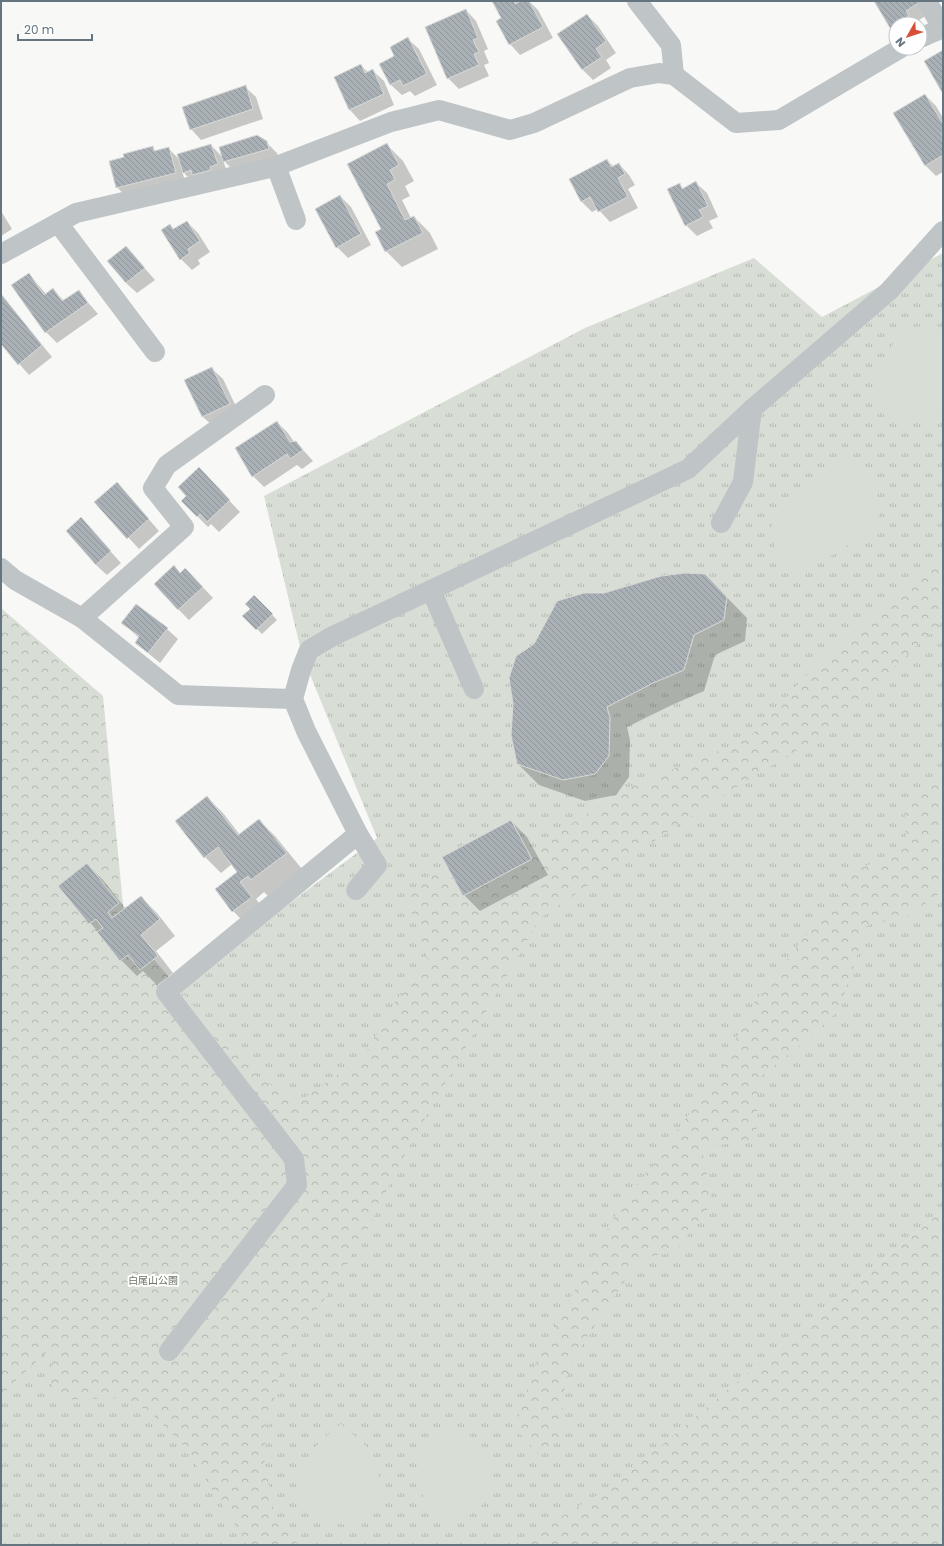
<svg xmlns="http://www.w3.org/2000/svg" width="944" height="1546" font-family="Poppins,'Noto Sans JP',sans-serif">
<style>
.grass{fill:url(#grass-tufts)}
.forest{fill:url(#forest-crowns)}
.pitch{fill:#d8ddd5}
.shadow{fill:#0003}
.building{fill:url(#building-back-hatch);stroke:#dadad8}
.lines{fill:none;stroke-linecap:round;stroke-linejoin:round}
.street{stroke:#bfc4c7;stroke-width:20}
.labels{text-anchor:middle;stroke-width:4;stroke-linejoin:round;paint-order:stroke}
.park-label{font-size:10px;fill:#687763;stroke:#fff}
</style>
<defs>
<pattern id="grass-tufts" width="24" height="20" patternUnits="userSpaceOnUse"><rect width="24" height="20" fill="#d8ddd5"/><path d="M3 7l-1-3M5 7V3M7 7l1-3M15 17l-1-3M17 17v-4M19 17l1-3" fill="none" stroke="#b3b8b2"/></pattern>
<pattern id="forest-crowns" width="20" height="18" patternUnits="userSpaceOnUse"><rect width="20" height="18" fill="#d8ddd5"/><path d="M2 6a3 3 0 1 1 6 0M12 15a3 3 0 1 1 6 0" fill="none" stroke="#b3b8b2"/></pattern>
<pattern id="building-back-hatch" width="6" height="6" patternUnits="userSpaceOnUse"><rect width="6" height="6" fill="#a9b1b6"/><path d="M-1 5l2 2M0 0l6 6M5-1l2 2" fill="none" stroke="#8d9599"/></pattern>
</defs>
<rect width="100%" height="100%" fill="#f8f8f6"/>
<polygon class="grass" points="943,253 943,1210 543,1545 1,1545 1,1124 180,993 177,987 377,838 302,655 264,496 585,328 754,258 822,317"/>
<g class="forest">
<polygon points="943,556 943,621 826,732 708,805 540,918 407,1150 357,1250 281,1364 263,1454 276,1522 299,1545 248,1545 184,1446 149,1411 118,1398 58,1400 51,1384 51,1348 1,1395 1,608 103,696 125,926 212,1027 263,1080 298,1102 363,1057 397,999 429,963 407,898 435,873 513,863 624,789 748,739 814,667"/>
<polygon points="943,767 943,891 906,917 867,925 839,1010 812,1036 758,1079 756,1139 702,1148 712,1203 675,1252 640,1258 576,1354 566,1378 559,1440 539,1455 515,1428 538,1357 616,1214 717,1076 755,1001 857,870 906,848 905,812"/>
<polygon points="943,1210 943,1545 514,1545 614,1485"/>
</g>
<g class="pitch">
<polygon points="934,326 943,331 943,409 926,420 908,424 895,424 885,418 876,396 876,372 897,338 912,327"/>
<polygon points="854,460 870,472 878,504 879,526 805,572 796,574 782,568 770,532 776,513 845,461"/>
<path d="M341 1424 366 1446 385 1491 370 1520C365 1521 357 1526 352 1526 332 1525 311 1506 298 1494 297 1490 296 1485 297 1481 300 1459 324 1437 341 1424Z"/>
<polygon points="446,1426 466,1432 486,1450 491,1478 485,1503 468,1516 447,1518 427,1505 420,1489 417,1476 419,1451 428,1436"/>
</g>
<g class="shadow">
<polygon points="493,1 517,1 519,3 529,1 538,10 553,38 520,55 510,44 502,18"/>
<polygon points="875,1 923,1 930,13 916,22 917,24 896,24 896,32"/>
<polygon points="466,10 476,21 488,49 484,51 489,63 484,65 489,76 459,89 448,78"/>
<polygon points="587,15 598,26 616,53 606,60 611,68 593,80 583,70 559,34"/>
<polygon points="408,39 419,49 437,85 415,96 410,91 402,95 391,85 380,64 396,57"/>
<polygon points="361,65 368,73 373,71 384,81 394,105 360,121 350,110 335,77"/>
<polygon points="245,87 256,97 263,119 201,140 191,129"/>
<polygon points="925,95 936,106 943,118 943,172 936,176 925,165"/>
<polygon points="266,142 277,153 279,159 235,172 223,160 228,175 194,183 182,171 186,184 127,198 117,187 152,147 156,151 169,149 180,160 211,145 223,158"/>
<polygon points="387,145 403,161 414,181 405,186 410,196 402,200 411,218 414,217 430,233 438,249 402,267 386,251 377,233 383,230"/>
<polygon points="607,160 614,167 619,164 629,175 635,185 628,189 638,208 610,222 598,209 592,212 581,201"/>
<polygon points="696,183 707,193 718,217 709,221 713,228 697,236 686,225 679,184 684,189"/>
<polygon points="340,196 351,207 371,245 348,258 337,247"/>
<polygon points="1,211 12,229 1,236"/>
<polygon points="187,222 198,233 210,252 198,260 200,264 192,270 181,259 170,225 174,230"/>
<polygon points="126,247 155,280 137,293 126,283"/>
<polygon points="29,274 46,294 53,289 64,301 78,291 98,314 57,343 46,332 12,285"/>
<polygon points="1,294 52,357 29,375 1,343"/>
<polygon points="212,369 223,379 240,415 214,427 203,417 186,381"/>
<polygon points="277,422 288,433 294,442 296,442 313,461 302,469 297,465 264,487 253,476"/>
<polygon points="210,480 240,512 219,532 211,524 208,527 182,501"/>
<polygon points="127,494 159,531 139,549 96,502"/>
<polygon points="81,519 121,563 107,575 96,565"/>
<polygon points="174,567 181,574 196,580 213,598 189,620 178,609"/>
<polygon points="705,575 747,618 745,641 715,655 704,691 674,704 627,727 630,740 629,777 616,795 585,801 539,785 518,764 605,594"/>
<polygon points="254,596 277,620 262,634 244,616 251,609"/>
<polygon points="123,623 167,629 178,639 160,663 136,643 139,638"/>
<polygon points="207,797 223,813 240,835 259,820 275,836 302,869 268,896 264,892 256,899 267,913 249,927 233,911 216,890 239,872 232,864 221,873 205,857"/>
<polygon points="511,821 527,837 548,875 480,911 464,895 443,858"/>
<polygon points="87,864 103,880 126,909 141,897 157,913 175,936 156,951 173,973 157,985 143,971 137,976 121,960 60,886"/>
</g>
<g class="building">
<polygon points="492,1 514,1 515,4 521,1 529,1 543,27 509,45 496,21 501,18"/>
<polygon points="874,1 920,1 920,2 906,11 909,16 890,28"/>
<polygon points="466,9 478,38 473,40 479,52 474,54 479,65 447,79 425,27"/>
<polygon points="587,14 606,41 596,49 602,57 582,70 557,34"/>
<polygon points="408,37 427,74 403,86 400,80 390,85 379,64 394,56 390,47"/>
<polygon points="943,50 943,94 924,61"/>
<polygon points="361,64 365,73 373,69 384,94 349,110 334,77"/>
<polygon points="246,85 253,109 190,130 182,107"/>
<polygon points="925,94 943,124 942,133 943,155 925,166 893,113"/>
<polygon points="257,135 267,141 269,149 223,162 219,147"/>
<polygon points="387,143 399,165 390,170 395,180 387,184 405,220 414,216 423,233 385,252 375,232 381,229 347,164"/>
<polygon points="211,144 218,164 210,167 211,170 192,175 191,170 183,173 177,154"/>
<polygon points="153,146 154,151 169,147 176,173 116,188 109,161 124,157 123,154"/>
<polygon points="607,159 611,167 619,163 625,174 618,178 628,197 598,212 590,197 581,202 569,179"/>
<polygon points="696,181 708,206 699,210 703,217 685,226 667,189 680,183 682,189"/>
<polygon points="340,195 361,234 336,248 315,209"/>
<polygon points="187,221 200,241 188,249 190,253 180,260 161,230 170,224 173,229"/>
<polygon points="126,246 145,268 126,283 107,261"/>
<polygon points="29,273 44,295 53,288 62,301 79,290 88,303 45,333 11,285"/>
<polygon points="1,294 42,345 18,365 1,344"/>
<polygon points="212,367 230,404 202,417 184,380"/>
<polygon points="277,421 290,442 296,441 303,450 290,459 287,454 252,477 235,448"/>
<polygon points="199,467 230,500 207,522 200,514 197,517 181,501 186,496 178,487"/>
<polygon points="117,482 149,519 127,539 94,502"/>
<polygon points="81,517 111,551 96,565 66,531"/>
<polygon points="174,565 180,573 185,568 203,587 178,610 154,584"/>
<polygon points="685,573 705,574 727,597 724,620 694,635 684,670 653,683 607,707 610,718 609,756 595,774 563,780 517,764 511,735 513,704 509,678 516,656 534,644 557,601 584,593 604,593 661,576"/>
<polygon points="254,595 273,614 256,630 242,616 250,609 245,604"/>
<polygon points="136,604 168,628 148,653 135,643 139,636 121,623"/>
<polygon points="207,796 238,835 259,819 287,853 251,880 248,876 240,882 252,897 232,912 215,889 237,872 218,847 204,858 175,821"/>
<polygon points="511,820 532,859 463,896 442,857"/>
<polygon points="87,863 119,903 108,912 112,918 141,896 160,919 141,935 158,956 140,970 128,955 120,961 97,932 103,928 96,919 89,924 58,886"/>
</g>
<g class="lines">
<g class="street">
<polyline points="637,1 671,45 674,75"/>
<polyline points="927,1 942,28"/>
<polyline points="920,38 943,28"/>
<polyline points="276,166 296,220"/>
<polyline points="58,223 155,352"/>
<polyline points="1,254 76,213 274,167 391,122 439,110 510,130 534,123 630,78 659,73 674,75 736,123 779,120 901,48"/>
<polyline points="721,523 743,482 752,409"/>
<polyline points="1,568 15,580 82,618 178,695 293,699"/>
<polyline points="431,590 474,689"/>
<polyline points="82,618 184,527 153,488 167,465 265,395"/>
<polyline points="356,890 377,865 358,834 306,731 293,699 301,670 309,650 333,636 688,469 752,409 889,291 943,231"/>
<polyline points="169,1351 297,1185 294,1159 166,992 358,834"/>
</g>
</g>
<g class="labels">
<g class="park-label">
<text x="153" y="1284">白尾山公園</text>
</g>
</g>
<rect width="944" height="1546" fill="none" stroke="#65757f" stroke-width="4"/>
<g transform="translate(908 36) rotate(231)"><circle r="19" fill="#ffffff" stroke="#c1c8cc"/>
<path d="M0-3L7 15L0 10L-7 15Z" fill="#d94f35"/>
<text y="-6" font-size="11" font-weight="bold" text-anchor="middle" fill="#65757f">N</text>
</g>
<path d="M18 34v6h74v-6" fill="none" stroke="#65757f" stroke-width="2"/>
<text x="24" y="34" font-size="12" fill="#65757f" stroke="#ffffff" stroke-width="3" paint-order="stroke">20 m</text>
</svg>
